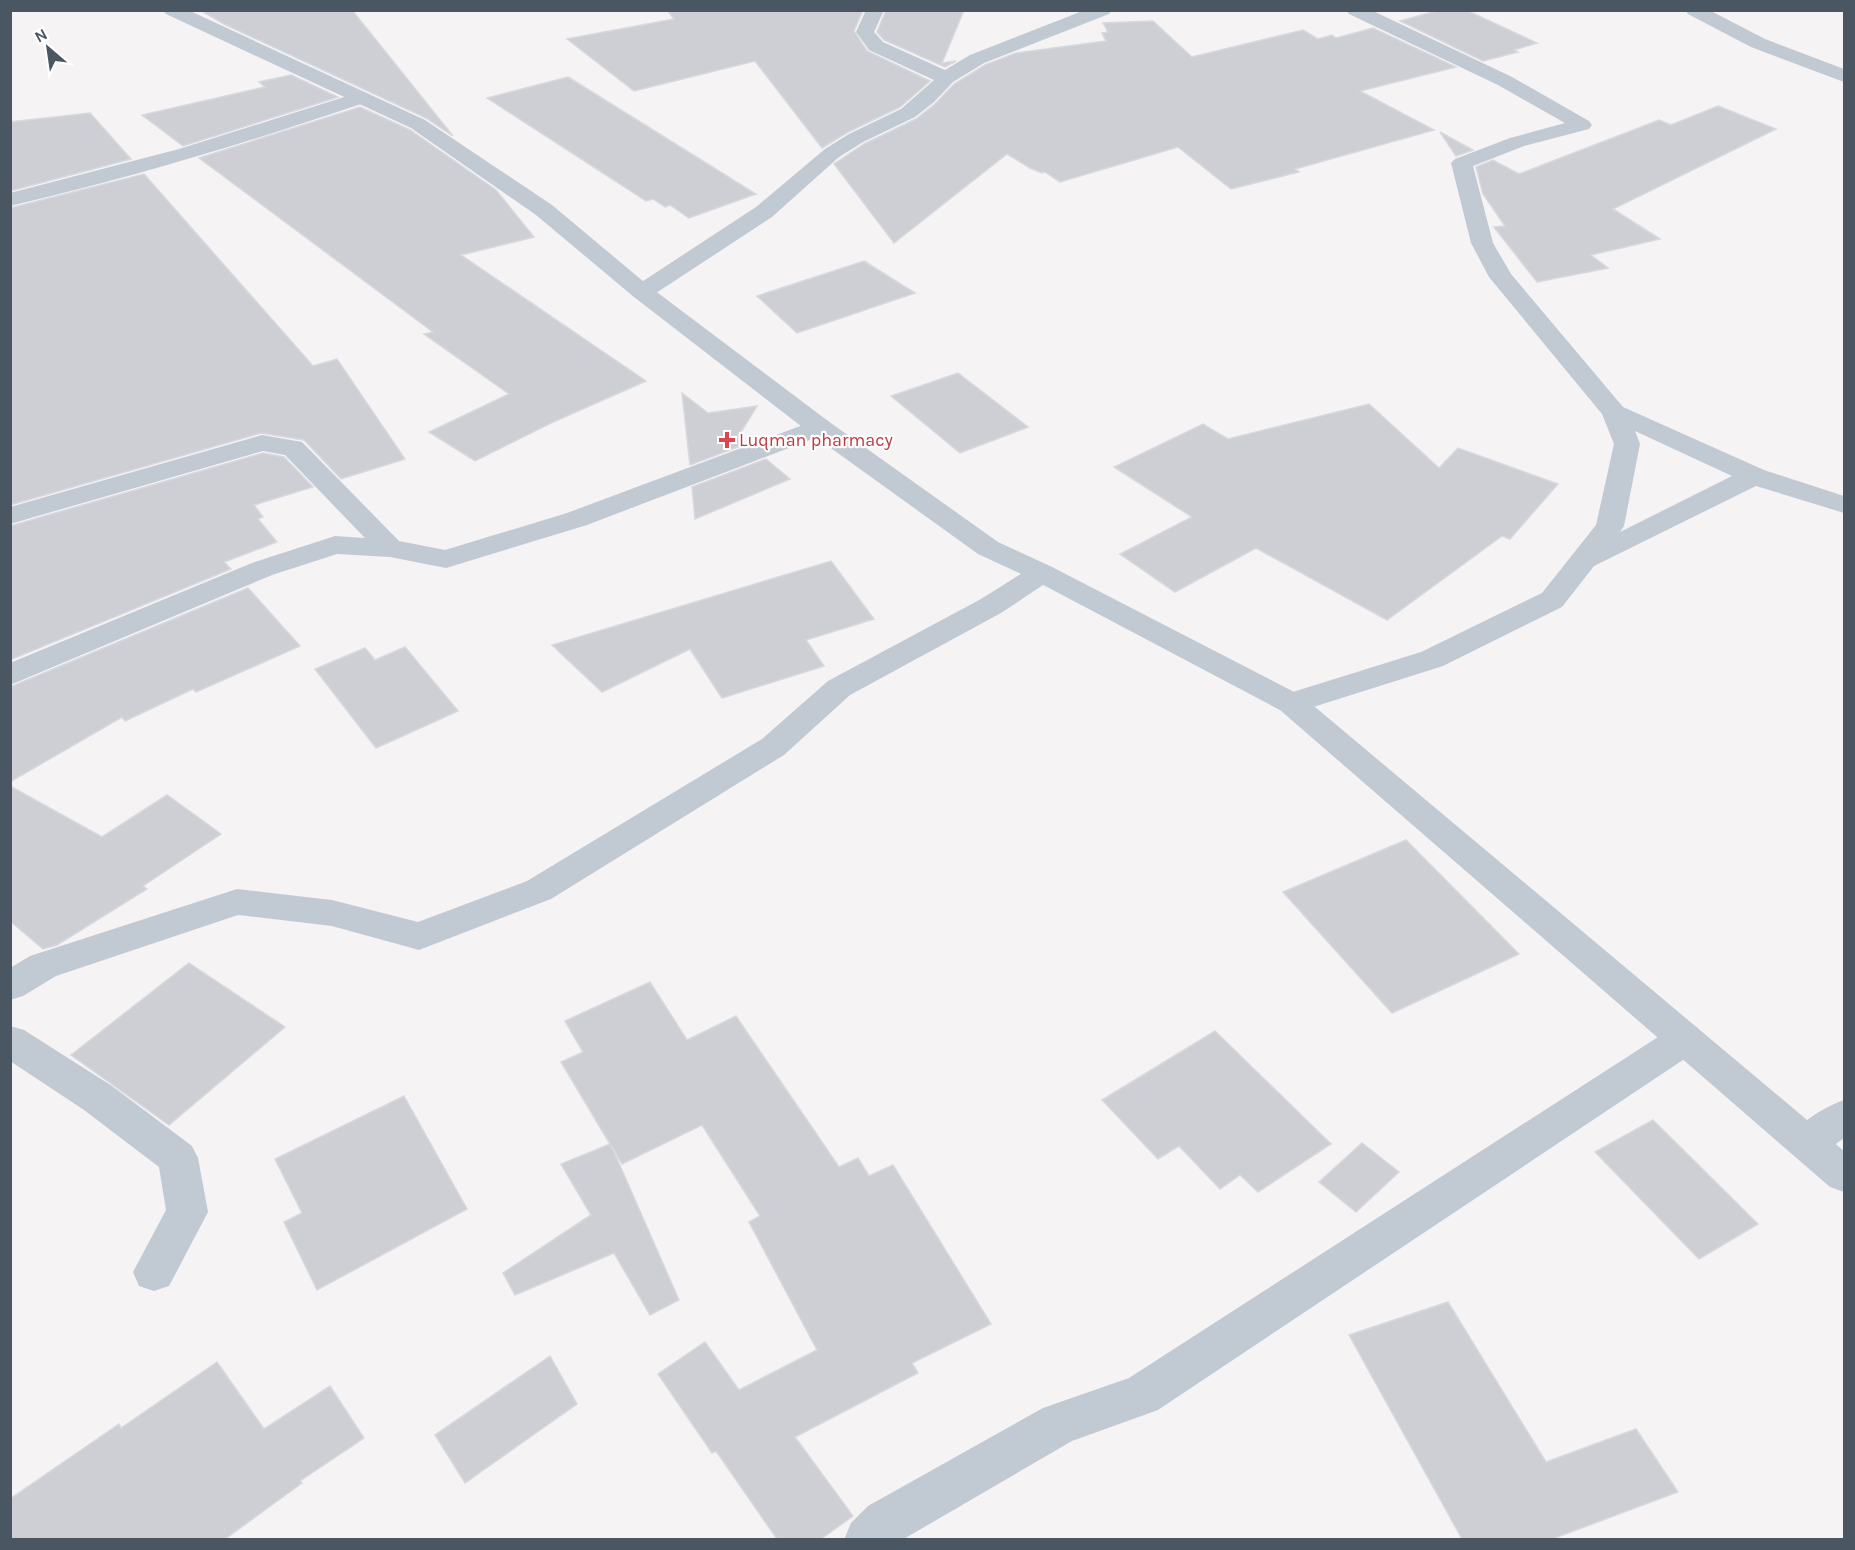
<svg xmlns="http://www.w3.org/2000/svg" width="1855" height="1550" font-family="Karla,sans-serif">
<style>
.building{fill:#cdcfd5;stroke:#d7d9de;stroke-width:1.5}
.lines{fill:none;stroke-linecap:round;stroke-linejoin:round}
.minor{fill:#c1cad2;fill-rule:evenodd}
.tertiary{fill:#c1cad2;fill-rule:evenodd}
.health-dot{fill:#e0444e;stroke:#fff;stroke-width:2}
.labels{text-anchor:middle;stroke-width:4.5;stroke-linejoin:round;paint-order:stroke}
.health-label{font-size:18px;fill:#be3a42;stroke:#fff;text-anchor:start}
</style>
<rect width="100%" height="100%" fill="#f5f3f3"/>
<g class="building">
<polygon points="200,10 352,10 453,136 426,118 224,24"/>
<polygon points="667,10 863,10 854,31 867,51 930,81 900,107 848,132 822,148 755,61 634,91 567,39 674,19"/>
<polygon points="886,10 964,10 942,63 956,61 945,67 884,40 877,32"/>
<polygon points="1440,10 1466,10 1537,43 1514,50 1518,52 1483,61 1400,21"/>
<polygon points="1153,21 1192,57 1303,30 1318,39 1332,35 1336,38 1373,28 1456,67 1360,91 1434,130 1295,169 1299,172 1231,189 1178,147 1060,182 1045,172 1042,173 1030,168 1007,154 894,243 834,164 864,144 916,119 935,104 954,84 985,65 1016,53 1106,41 1102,33 1108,32 1103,23"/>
<polygon points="291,75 338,97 183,146 142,115 265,87 259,82"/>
<polygon points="568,77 756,194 689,218 670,205 665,207 653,199 646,201 487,98"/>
<polygon points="1718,106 1776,129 1613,209 1660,239 1591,255 1608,268 1537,282 1494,227 1505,226 1483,194 1476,167 1493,160 1519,174 1659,120 1671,125"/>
<polygon points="360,107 410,130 496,190 534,237 461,255 646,381 551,423 475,461 429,432 509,394 424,334 433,332 199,158"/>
<polygon points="90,113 131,159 10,191 10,122"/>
<polygon points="1440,132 1473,150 1456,156"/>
<polygon points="144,174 313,366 337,359 405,459 341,479 304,440 261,433 10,505 10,208"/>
<polygon points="864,261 915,293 797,333 757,296"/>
<polygon points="958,373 1028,427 960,453 891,396"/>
<polygon points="682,393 708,413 757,406 738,437 746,444 690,465"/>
<polygon points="1369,404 1439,468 1458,448 1558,484 1510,539 1502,536 1387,620 1256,548 1175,592 1120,554 1192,517 1114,467 1203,424 1228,439"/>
<polygon points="263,453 284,457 313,487 254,505 263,517 258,519 277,542 224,562 231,569 10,660 10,526"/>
<polygon points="766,459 790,479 695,519 692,487"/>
<polygon points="831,561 874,619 806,640 824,666 722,698 690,649 602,692 552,645"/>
<polygon points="248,588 300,646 196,692 193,689 125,721 122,717 10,782 10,687"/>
<polygon points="405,647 458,711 376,748 315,669 365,648 375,660"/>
<polygon points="10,786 102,837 167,795 221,834 143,886 147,889 57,945 43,949 10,921"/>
<polygon points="1406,840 1519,954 1392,1013 1283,892"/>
<polygon points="189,963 285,1027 169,1125 71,1055"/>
<polygon points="650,982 687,1040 736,1016 839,1167 858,1158 869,1176 893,1165 991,1324 912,1363 918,1373 795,1437 853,1516 821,1539 777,1539 716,1451 712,1453 658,1374 705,1342 739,1390 817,1350 749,1222 760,1216 702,1125 622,1164 611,1145 679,1300 650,1315 614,1253 515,1295 503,1273 591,1215 561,1164 610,1144 561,1062 583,1052 565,1021"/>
<polygon points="1215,1031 1331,1144 1258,1192 1240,1175 1220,1189 1179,1146 1158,1159 1102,1100"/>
<polygon points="404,1096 467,1209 317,1290 284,1222 302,1213 275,1159"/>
<polygon points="1653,1120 1758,1224 1699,1259 1595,1152"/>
<polygon points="1362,1143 1399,1172 1356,1212 1319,1182"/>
<polygon points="1448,1302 1546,1462 1636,1429 1678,1492 1552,1539 1462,1539 1349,1335"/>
<polygon points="550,1356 577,1404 465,1483 435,1435"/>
<polygon points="217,1362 264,1429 330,1386 364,1438 300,1481 302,1483 225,1539 10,1539 10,1499 119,1424 121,1428"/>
</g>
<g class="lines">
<g class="minor">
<polygon points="866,10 884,10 874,32 883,42 945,70 970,55 1085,10 1112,10 1109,14 984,63 953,82 934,102 915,117 863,142 839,157 772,217 650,297 642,299 634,297 630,292 634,287 756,207 825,149 849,134 901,109 934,80 869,50 856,32"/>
<path d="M1346 10H1371L1512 77 1589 121 1592 125 1589 129 1524 146 1473 166 1493 243 1511 274 1623 407 1764 470 1844 496V513L1756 486 1594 566 1562 607 1443 666 1291 714 1280 710 1275 703 1280 696 1421 652 1542 593 1596 525 1614 444 1602 414 1489 277 1471 243 1451 163 1455 159 1510 138 1565 123 1498 85 1349 14ZM1635 431 1732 476 1620 532 1624 526 1640 444Z"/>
<polygon points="1685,10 1709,10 1765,39 1844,69 1844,82 1751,47 1688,14"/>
<path d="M360 92 367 94 370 98 367 102C249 142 131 178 10 206V193L179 149Z"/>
<polygon points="819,419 828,421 832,427 828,433 587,525 446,568 390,557 337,554 272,575 10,685 10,663 252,563 335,536 365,538 285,455 263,451 10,524 10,507 262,435 302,442 399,541 445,550 567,513"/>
<polygon points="1042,564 1052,567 1057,573 1052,579 1001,613 850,695 784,755 551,899 419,950 332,926 238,915 56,976 23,996 10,1000 10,968 30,956 237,889 332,900 418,922 527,881 762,739 828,681 981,599 1032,567"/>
<polygon points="1685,1024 1698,1028 1704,1039 1698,1050 1158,1410 1072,1441 902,1540 844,1540 851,1523 868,1506 1043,1408 1129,1378 1672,1028"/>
<polygon points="10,1026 24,1030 112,1086 192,1146 198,1158 208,1212 169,1286 154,1291 139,1286 133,1272 166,1210 159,1167 84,1110 10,1061"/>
<path d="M1844 1100V1138L1821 1155 1807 1160 1793 1155 1787 1143C1797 1123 1823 1108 1844 1100Z"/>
</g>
<polygon class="tertiary" points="163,10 188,10 425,120 552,205 650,287 828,421 998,542 1052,567 1302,696 1844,1151 1844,1192 1830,1187 1280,710 1032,579 978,554 810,433 634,297 536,215 411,128 166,14"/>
</g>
<path class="health-dot" d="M724 431h6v6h6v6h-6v6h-6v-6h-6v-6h6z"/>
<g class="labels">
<g class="health-label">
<text x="739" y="446">Luqman pharmacy</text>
</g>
</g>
<rect width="1855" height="1550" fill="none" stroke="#4a5661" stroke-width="24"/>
<g transform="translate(48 48) rotate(331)" stroke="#ffffff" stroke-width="4.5" paint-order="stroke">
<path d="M0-4.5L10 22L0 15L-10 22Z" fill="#4a5661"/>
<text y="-9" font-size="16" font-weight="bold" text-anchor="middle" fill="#4a5661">N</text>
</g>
</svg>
